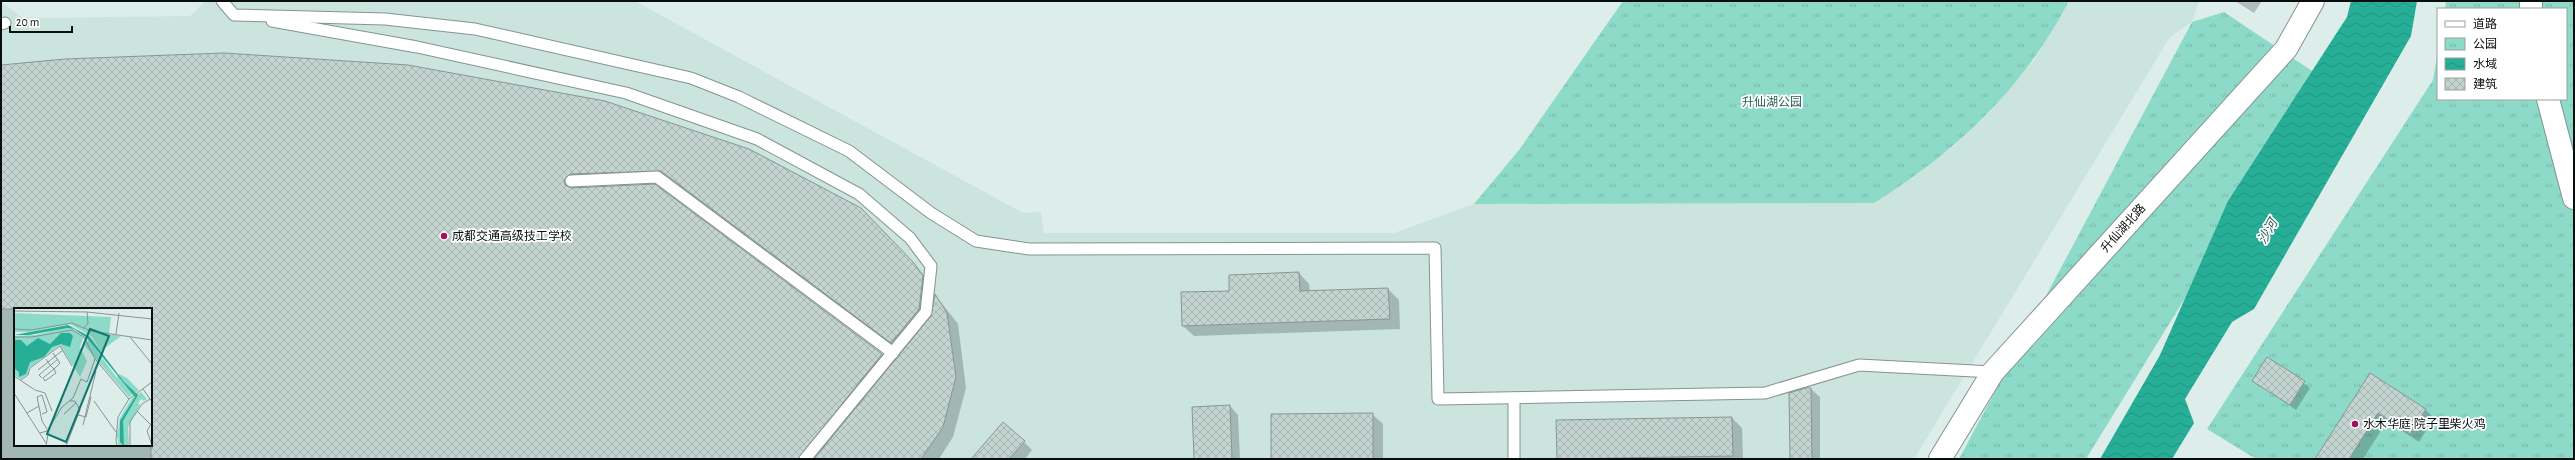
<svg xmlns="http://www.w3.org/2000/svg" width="2575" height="460" font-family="'Alegreya Sans','Noto Sans SC',sans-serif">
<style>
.built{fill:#cbe5de;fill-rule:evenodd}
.park{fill:url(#park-tufts)}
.water{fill:url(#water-waves)}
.shadow{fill:#0003;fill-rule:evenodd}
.building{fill:url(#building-cross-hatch);stroke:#879793}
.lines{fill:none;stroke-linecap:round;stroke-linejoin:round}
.lane-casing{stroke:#849490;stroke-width:13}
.street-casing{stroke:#849490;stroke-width:24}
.lane{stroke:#fff;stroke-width:11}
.street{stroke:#fff;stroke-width:22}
.poi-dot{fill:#a1125a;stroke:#fff;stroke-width:1.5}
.labels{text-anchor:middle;stroke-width:3.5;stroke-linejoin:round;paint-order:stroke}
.park-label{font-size:12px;fill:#2b5f54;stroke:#fff}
.street-label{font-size:12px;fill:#080e0d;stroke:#fff}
.poi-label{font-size:12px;fill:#080e0d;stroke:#fff;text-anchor:start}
.water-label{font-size:13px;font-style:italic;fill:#24584d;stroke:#fff}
.inset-road{fill:none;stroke:#889492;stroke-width:1}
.view{fill:#0f766e;fill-opacity:0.15;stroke:#0f766e;stroke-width:2}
.inset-edge{fill:none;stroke:#080e0d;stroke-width:2}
</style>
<defs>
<pattern id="park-tufts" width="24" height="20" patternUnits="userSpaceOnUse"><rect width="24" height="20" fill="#8ddac8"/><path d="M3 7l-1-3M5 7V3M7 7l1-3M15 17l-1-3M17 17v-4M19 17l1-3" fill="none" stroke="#78baab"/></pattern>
<pattern id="water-waves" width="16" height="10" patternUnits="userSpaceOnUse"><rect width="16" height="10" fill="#27ae97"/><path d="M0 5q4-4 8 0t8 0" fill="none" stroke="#219481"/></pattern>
<pattern id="building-cross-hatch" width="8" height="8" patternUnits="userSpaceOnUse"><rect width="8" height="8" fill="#c4d4d0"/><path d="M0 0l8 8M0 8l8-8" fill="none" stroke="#a7b5b1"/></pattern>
</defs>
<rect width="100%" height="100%" fill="#ddeeea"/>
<path class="built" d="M205 1H635L1023 213 1041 212 1044 233H1394L1474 204 1874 203 1954 146 1991 111 2035 59 2069 1H2199L2192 22 2170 37 1914 459H1V2L23 18 190 16ZM15 309H151V445H15Z"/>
<g class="park">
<path d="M1623 1H2069C2023 89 1957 151 1874 203L1474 204 1519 150Z"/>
<polygon points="2446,1 2574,1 2574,459 2256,459 2207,429 2433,80 2438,50 2438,99 2566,99 2566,9 2445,9"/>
<polygon points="2224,12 2321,77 2086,459 1959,459 2192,22"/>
</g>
<polygon class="water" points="2351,1 2417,1 2411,36 2254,309 2232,322 2185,399 2194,423 2172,459 2100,459 2160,355 2228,201 2347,17"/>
<g class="shadow">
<polygon points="2235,1 2262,1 2254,13"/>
<path d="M224 54 872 220 924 275 933 288 929 320 932 317 936 296 958 324 966 388 953 437 939 459H1V66ZM672 181 903 353 892 365 882 355 655 185 574 189 582 184ZM15 309H151V445H15Z"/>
<polygon points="1299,273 1309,284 1310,292 1388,289 1399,300 1400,329 1194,336 1183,326 1230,291"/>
<polygon points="2268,359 2310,388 2296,410 2254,381"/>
<polygon points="2370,374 2426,410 2434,418 2419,442 2387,421 2363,459 2316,459"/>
<polygon points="1811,389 1820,397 1820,459 1791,459 1790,394"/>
<polygon points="1230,406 1238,415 1240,459 1195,459"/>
<polygon points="1372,414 1383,424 1383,459 1272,459"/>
<polygon points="1732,418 1742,428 1743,459 1558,459 1557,421"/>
<polygon points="1024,442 1032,450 1025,459 972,459"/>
</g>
<g class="building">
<polygon points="224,53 408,65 605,101 749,149 861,208 914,263 923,276 919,309 891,343 661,171 570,174 564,181 565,185 571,188 655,184 882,354 798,459 151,459 151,309 1,309 1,65 65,59"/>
<polygon points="1299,272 1300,291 1388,288 1390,319 1182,326 1181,292 1229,291 1229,275"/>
<polygon points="935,294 947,313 956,377 943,427 921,459 814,459 931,316"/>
<polygon points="2267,357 2305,381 2290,405 2252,381"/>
<polygon points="2370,373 2426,409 2410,434 2378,413 2349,459 2315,459"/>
<polygon points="1806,388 1811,388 1812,459 1790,459 1789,393"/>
<polygon points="1230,405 1232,459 1194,459 1192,407"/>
<polygon points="1373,413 1373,459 1271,459 1271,414"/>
<polygon points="1732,417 1733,456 1557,459 1556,420"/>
<polygon points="1003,422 1025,441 1009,459 971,459"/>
</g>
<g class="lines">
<g class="lane-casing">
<g id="lane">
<polyline points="222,1 234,15 385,19 475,29 691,78 739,97 849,151 931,213 976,241 1029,249 1435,248 1438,399 1765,393 1859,365 1993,372"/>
<polyline points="272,21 417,47 626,93 757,139 859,194 910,238 931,266 926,312 805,459"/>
<polyline points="1,24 5,23"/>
<polyline points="571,181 657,177 893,353"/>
<polyline points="1514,398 1514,459"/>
</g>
</g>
<g class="street-casing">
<g id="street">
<polyline points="2531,1 2531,9"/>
<polyline points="2548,99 2574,198"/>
<polyline points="1940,459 1993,372 2286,49 2313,1"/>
</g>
</g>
<use href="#lane" class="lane"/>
<use href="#street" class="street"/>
</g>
<g class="poi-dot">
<circle cx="444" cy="236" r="4"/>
<circle cx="2355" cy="424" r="4"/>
</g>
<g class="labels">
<g class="park-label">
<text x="1772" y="106">升仙湖公园</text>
</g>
<g class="street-label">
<text transform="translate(2123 228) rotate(-48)" y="4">升仙湖北路</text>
</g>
<g class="poi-label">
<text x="452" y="240">成都交通高级技工学校</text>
<text x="2363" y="428">水木华庭·院子里柴火鸡</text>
</g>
<g class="water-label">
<text transform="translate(2267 231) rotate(-60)" y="5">沙河</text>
</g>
</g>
<g transform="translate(14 308)">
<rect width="138" height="138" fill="#ddeeea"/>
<path d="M0 5 97 9 95 26 107 28 87 43 77 28 56 16 15 24H0ZM51 20 59 21 70 28 66 39 73 53 66 69 46 37 15 60 14 66 7 71 0 67V28L21 27ZM75 32 103 70 105 66 113 70 125 82 115 89 70 37ZM127 84 133 91 130 93 127 91 124 95 126 97 114 119 115 138H105L103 127 106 110 118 90Z" fill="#8ddac8"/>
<path d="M54 17 75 28 110 74 124 87 109 113 110 138 106 134V113L121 89 73 30 60 21 53 20 15 27H0ZM47 25H56L59 28 56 39 47 36 38 39 30 49 16 54 12 66 5 69V64L0 60V32H7L13 38 24 30 36 36Z" fill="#27ae97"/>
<path class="inset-road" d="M0 3 73 4 138 11M70 20 74 15 73 4M0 21 17 22 58 15 77 23 138 32M102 26 105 5M0 29H18L58 22 70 29 81 51 115 91M116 29 138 56M32 51 36 57 40 61 42 65 31 73 29 70 40 61 46 55 39 45M24 62 49 42M0 68 21 82 31 85 38 103M28 70 25 67 44 51M7 72 14 67 16 60 46 38 58 58M129 81 138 94M0 85 32 135M80 93 102 124M123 103 136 116M13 105 25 98M28 106 33 104 28 87 23 89 28 113 33 121M50 106 62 95M64 107 72 109 77 89M138 114 133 123 138 137M69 117 82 63M26 125 33 123 48 99 59 90 67 71 73 74 81 51M32 138 34 126M52 138 66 102 61 93H56M103 138 102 132 104 109 115 91 138 74M116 138V114L128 96 136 91"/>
<path class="view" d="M76 21 95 28 52 134 33 126Z"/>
<rect width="138" height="138" class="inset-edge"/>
</g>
<rect width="2575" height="460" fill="none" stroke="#080e0d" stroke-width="4"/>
<rect x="2437" y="8" width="130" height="92" fill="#ffffff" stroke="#9c9f9e"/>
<rect x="2445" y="21" width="20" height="6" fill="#ffffff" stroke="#9c9f9e"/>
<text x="2473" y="28" font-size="12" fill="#080e0d">道路</text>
<rect x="2445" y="38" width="20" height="12" fill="url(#park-tufts)" stroke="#9c9f9e"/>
<text x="2473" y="48" font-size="12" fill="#080e0d">公园</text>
<rect x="2445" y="58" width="20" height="12" fill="url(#water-waves)" stroke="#9c9f9e"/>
<text x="2473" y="68" font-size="12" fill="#080e0d">水域</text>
<rect x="2445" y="78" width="20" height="12" fill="url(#building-cross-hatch)" stroke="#9c9f9e"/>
<text x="2473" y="88" font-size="12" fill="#080e0d">建筑</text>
<path d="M10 26v6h62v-6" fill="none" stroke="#080e0d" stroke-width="2"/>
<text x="16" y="26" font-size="12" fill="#080e0d" stroke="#ffffff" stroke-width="3" paint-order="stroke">20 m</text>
</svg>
